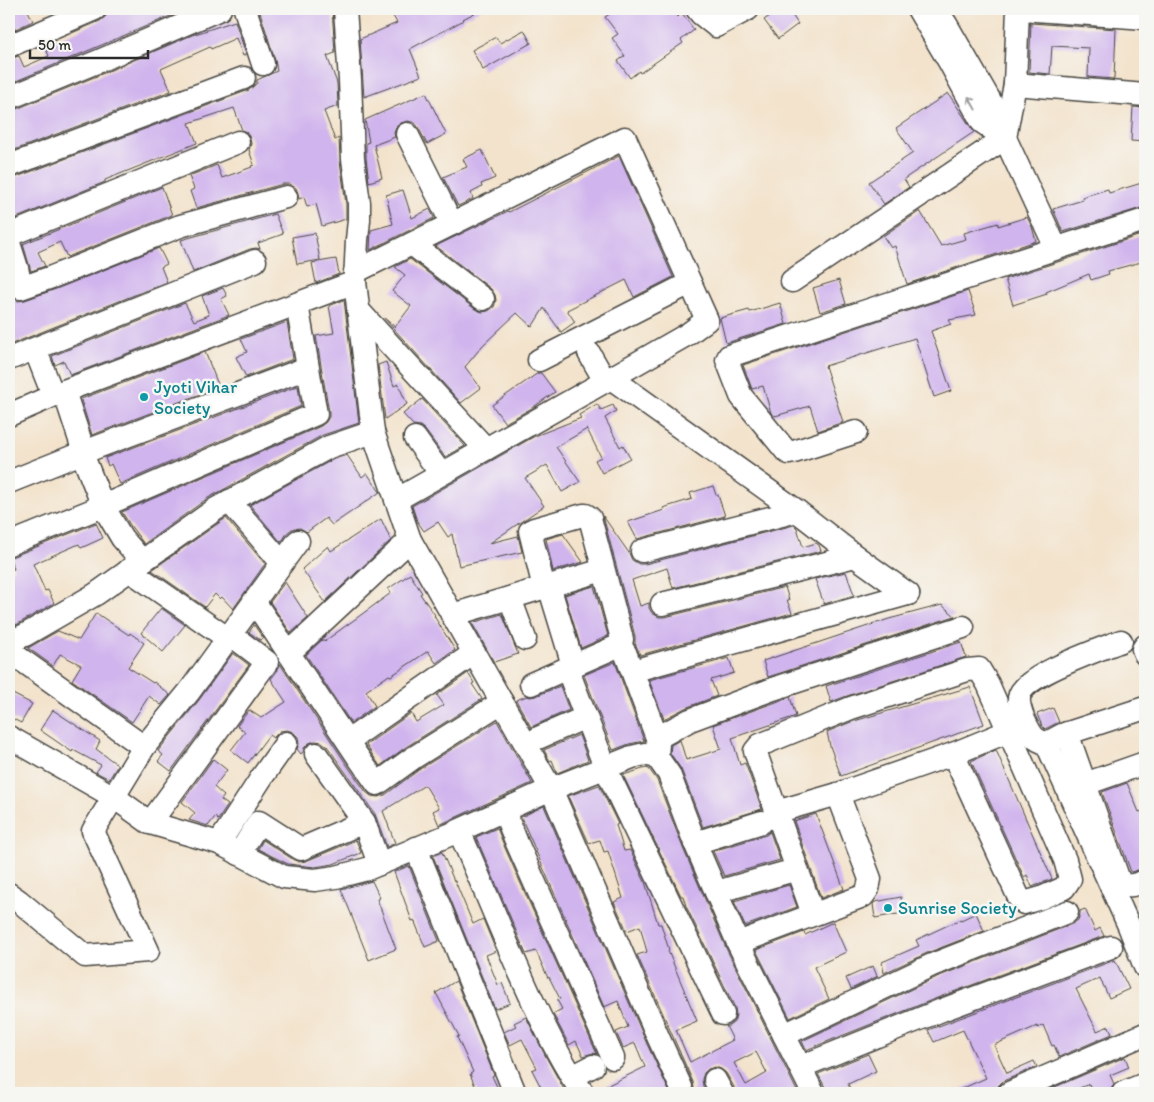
<svg xmlns="http://www.w3.org/2000/svg" width="1154" height="1102" font-family="Itim,sans-serif">
<style>
.building{fill:#d0b4ed;fill-rule:evenodd}
.lines{fill:none;stroke-linecap:round;stroke-linejoin:round}
.minor-casing{stroke:#494743;stroke-width:25}
.minor{stroke:#fff;stroke-width:22}
.oneway{stroke:#a0a0a0}
.culture-dot{fill:#0f9aa8;stroke:#f6f6f2;stroke-width:2}
.labels{text-anchor:middle;stroke-width:5;stroke-linejoin:round;paint-order:stroke}
.culture-label{font-size:18px;fill:#0d838f;stroke:#f6f6f2;text-anchor:start}
</style>
<rect width="100%" height="100%" fill="#f6f6f2"/>
<filter id="ink" filterUnits="userSpaceOnUse"><feTurbulence type="fractalNoise" baseFrequency=".02" numOctaves="2"/><feDisplacementMap in="SourceGraphic" scale="10" xChannelSelector="R" yChannelSelector="G"/><feConvolveMatrix kernelMatrix="1 2 1 2 8 2 1 2 1" color-interpolation-filters="sRGB"/></filter>
<filter id="wash" filterUnits="userSpaceOnUse"><feTurbulence type="fractalNoise" baseFrequency=".0096" numOctaves="4" result="noise"/><feDisplacementMap in="SourceGraphic" scale="20" xChannelSelector="R" yChannelSelector="G"/><feGaussianBlur stdDeviation="1.12" result="paint"/><feColorMatrix in="noise" values="0 0 0 0 0 0 0 0 0 0 0 0 0 0 0 0 0 1.4 0 .05"/><feComposite in="paint" operator="in"/></filter>
<g filter="url(#wash)">
<rect width="100%" height="100%" fill="#f3e3cc"/>
<g id="blocks">
<g class="building">
<polygon points="9,9 27,9 33,21 9,32"/>
<polygon points="108,9 187,9 9,84 9,59 19,56 24,67 49,56 44,45 100,21 106,16"/>
<polygon points="270,9 332,9 335,53 327,56 337,83 338,106 324,111 335,140 339,138 340,161 346,204 346,219 322,226 316,204 307,207 304,197 299,199 298,193 296,188 289,184 283,184 196,208 190,191 194,189 189,176 217,165 222,178 252,167 251,166 254,165 249,150 251,144 250,138 246,132 242,130 234,108 189,123 197,143 105,180 105,182 14,219 9,208 9,179 14,178 249,90 257,83 257,80 277,71 275,60 260,12"/>
<polygon points="389,9 482,9 463,19 464,20 410,49 421,76 364,97 360,39 397,23"/>
<polygon points="617,9 672,9 678,17 682,13 694,30 681,40 683,43 640,73 639,71 630,78 618,61 625,56 612,38 618,34 605,17"/>
<polygon points="780,9 788,9 798,24 778,39 764,20"/>
<polygon points="235,21 246,54 243,56 236,38 211,49 210,47 161,69 171,91 9,152 9,111 14,110 104,73 192,35"/>
<polygon points="1031,23 1116,29 1114,79 1088,77 1089,48 1052,46 1050,74 1029,72"/>
<polygon points="524,30 531,43 483,70 472,50 496,37 500,43"/>
<polygon points="426,93 446,134 427,144 418,127 415,123 408,121 401,123 396,127 394,133 395,137 374,145 382,178 369,182 366,158 366,143 369,142 365,120"/>
<polygon points="948,93 974,132 904,179 909,187 884,204 869,182 913,153 896,128"/>
<polygon points="1133,107 1145,108 1145,142 1131,141"/>
<polygon points="482,150 495,178 481,184 482,187 471,193 473,199 458,206 443,177 467,167 463,159"/>
<polygon points="619,156 673,277 634,297 626,280 567,310 575,322 561,332 544,308 532,327 517,313 483,345 465,367 481,388 461,403 384,318 395,327 411,306 392,291 405,275 395,267 410,259 475,309 482,312 488,311 494,307 496,300 495,295 491,289 436,246 508,211 509,212"/>
<polygon points="1145,182 1145,207 1141,208 1063,232 1053,209 1083,200 1082,197 1108,189 1109,193"/>
<polygon points="162,187 172,215 67,257 60,242 38,252 45,266 31,271 23,244"/>
<polygon points="403,190 412,218 430,209 434,218 370,250 371,230 393,224 386,195"/>
<polygon points="920,211 941,246 966,239 964,233 998,223 998,226 1027,217 1032,227 1036,241 907,284 895,246 891,248 883,236"/>
<polygon points="275,214 283,234 258,243 260,249 256,248 250,249 193,272 181,240"/>
<polygon points="315,233 320,260 297,264 292,237"/>
<polygon points="1144,234 1145,261 1108,271 1109,274 1091,280 1089,274 1046,292 1047,294 1013,305 1005,279"/>
<polygon points="159,248 167,264 161,267 167,282 9,345 9,292 12,297 18,301 25,300 56,289"/>
<polygon points="336,259 339,274 316,283 312,263"/>
<polygon points="839,280 846,304 820,312 813,288"/>
<polygon points="223,288 227,296 221,299 229,315 70,375 64,361 55,365 52,356 185,303 194,321 209,315 202,296"/>
<polygon points="968,291 976,315 949,320 951,324 931,331 951,391 934,397 915,338 825,366 843,422 818,431 810,406 775,416 771,413 763,386 752,389 743,365"/>
<polygon points="344,300 359,423 323,435 221,491 208,498 144,544 130,525 122,512 321,426 326,422 329,417 329,412 316,336 334,333 329,306"/>
<polygon points="780,303 786,324 726,343 720,318 749,310 750,312"/>
<polygon points="287,322 293,359 246,377 236,357 247,352 241,339"/>
<polygon points="205,352 219,387 92,435 81,400 81,399"/>
<polygon points="386,362 394,386 398,384 407,404 385,419 378,365"/>
<polygon points="538,373 541,373 555,392 532,408 505,423 492,405"/>
<polygon points="298,386 301,406 120,484 111,464 108,466 105,458"/>
<polygon points="422,399 465,446 445,457 425,430 420,426 413,425 403,414"/>
<polygon points="597,404 601,410 613,405 616,411 605,418 620,447 623,445 630,458 602,473 595,460 601,457 587,429 556,447 580,482 562,492 547,465 525,478 544,506 490,543 518,536 522,552 459,566 452,534 448,537 438,522 424,531 417,521 412,506 535,436 581,418 579,415"/>
<polygon points="347,455 362,477 367,473 380,492 332,525 326,518 307,532 300,528 292,529 287,533 283,540 280,541 250,505 334,459"/>
<polygon points="713,486 716,495 718,495 725,516 637,539 628,522 664,510 663,508 692,499 690,493"/>
<polygon points="603,516 629,553 632,560 639,564 645,564 794,525 797,528 803,547 816,543 819,545 821,551 673,588 667,568 632,580 640,606 649,603 649,608 652,613 659,617 665,617 785,587 789,600 787,600 792,613 640,655 635,643 635,636"/>
<polygon points="226,518 265,564 233,609 222,597 220,599 215,594 205,607 152,570"/>
<polygon points="381,519 391,540 325,602 302,569 328,546 331,551"/>
<polygon points="96,523 103,538 81,548 79,544 33,564 45,591 48,590 54,603 16,625 9,609 9,571 14,569 9,557 14,556"/>
<polygon points="563,534 583,562 553,571 546,539"/>
<polygon points="846,572 854,595 824,604 815,579"/>
<polygon points="410,574 422,593 420,594 435,615 434,616 455,650 436,663 428,651 391,676 389,675 366,691 375,706 351,723 306,655 322,640 324,640 325,641 391,593 388,589"/>
<polygon points="285,582 308,618 291,633 270,602"/>
<polygon points="594,586 608,636 581,648 565,595"/>
<polygon points="942,605 955,616 768,677 763,661 889,619"/>
<polygon points="161,608 185,625 163,652 141,633"/>
<polygon points="96,613 129,635 130,633 144,643 128,667 153,683 154,682 170,695 161,705 149,696 132,722 72,680 81,665 60,654 53,666 28,648 58,631 79,640"/>
<polygon points="502,614 518,654 494,662 472,623"/>
<polygon points="254,625 263,638 260,640 249,632"/>
<polygon points="961,642 966,657 847,696 831,702 826,686"/>
<polygon points="233,653 249,665 171,771 158,761 163,755 158,751 199,700"/>
<polygon points="729,658 734,673 711,680 717,696 685,708 664,719 649,680"/>
<polygon points="615,662 644,741 629,744 613,750 584,675"/>
<polygon points="280,664 347,765 366,792 371,796 378,797 385,795 420,769 497,721 532,783 439,825 433,811 439,808 425,785 383,811 395,843 387,847 375,814 327,746 322,742 315,741 309,743 304,748 303,752 301,754 297,749 299,744 298,737 293,732 287,730 280,731 273,738 269,735 248,763 231,750 245,732 237,726 249,710 261,718 286,702 271,679 278,670"/>
<polygon points="468,673 474,683 472,684 482,699 406,747 380,766 366,745 411,713 416,722 444,705 437,695"/>
<polygon points="560,686 569,710 531,727 516,700 527,696 530,697 536,696"/>
<polygon points="970,687 984,724 841,776 830,746 827,732 851,722"/>
<polygon points="9,692 32,704 21,723 9,717"/>
<polygon points="790,697 796,716 732,738 740,765 745,763 762,809 703,827 681,769 670,753 671,745 680,740 686,760 721,749 713,725"/>
<polygon points="1053,708 1059,722 1045,729 1042,726 1037,714"/>
<polygon points="53,710 100,741 96,749 118,765 109,779 96,772 101,765 73,750 72,752 40,730"/>
<polygon points="579,735 588,760 557,773 552,760 550,761 544,750"/>
<polygon points="996,750 1052,879 1032,887 1027,875 1024,877 971,761"/>
<polygon points="213,759 227,770 214,787 224,796 221,800 228,805 218,820 215,817 208,826 189,820 195,813 182,802"/>
<path d="M646 768 649 769 657 780 683 848 726 948 798 1093H735L734 1087 726 1073 721 1069 715 1067 708 1069 704 1073 702 1079 703 1086 707 1093H692L694 1088 693 1082 637 955 647 952 640 926 627 931 614 902 623 898 608 851 604 852 600 840 589 843 568 796 599 785 618 824 616 825 624 851 630 850 645 882 658 924H661L669 950 668 951 697 1021 676 1030 690 1062 733 1040 726 1026H729L734 1022 736 1015 735 1008 686 906 683 896H681L623 775ZM756 1052 767 1073 746 1085 734 1063Z"/>
<polygon points="1127,783 1139,812 1145,810 1145,868 1131,872 1102,792"/>
<polygon points="544,806 647,1044 670,1093 596,1093 596,1091 645,1067 635,1043 623,1048 616,1032 628,1027 618,1001 604,1007 521,817"/>
<polygon points="816,814 844,889 821,898 794,821"/>
<polygon points="497,828 505,848 597,1054 593,1053 583,1056 576,1041 569,1045 553,1014 562,1009 557,1000 560,999 549,977 548,978 536,951 526,954 476,837"/>
<polygon points="770,832 780,860 724,876 713,851 766,835"/>
<polygon points="263,840 294,860 299,862 306,861 356,840 361,853 333,864 315,867 288,864 258,849"/>
<polygon points="442,852 454,881 455,881 473,924 483,919 496,951 486,955 498,985 502,983 510,1003 495,1009 433,856"/>
<polygon points="409,866 439,941 425,947 414,920 412,921 394,872"/>
<polygon points="372,881 380,898 377,899 396,949 369,960 352,917 352,916 341,889"/>
<polygon points="789,885 797,907 745,926 734,901"/>
<polygon points="901,897 903,913 875,918 873,904 875,902"/>
<polygon points="1085,909 1095,931 1100,928 1104,936 937,998 806,1050 802,1041 937,977 1072,924 1078,920 1080,914 1080,911"/>
<polygon points="976,913 984,931 927,953 884,973 882,962 919,946 916,940 961,919 961,920"/>
<polygon points="833,922 846,952 814,967 829,999 790,1018 756,950 804,932 805,935"/>
<polygon points="1115,960 1129,989 1109,998 1100,978 1076,989 1097,1031 1109,1026 1112,1034 1059,1057 1054,1045 1052,1046 1043,1025 1038,1028 1037,1026 994,1045 1007,1073 1034,1061 1037,1067 1003,1081 998,1086 996,1093 952,1093 986,1078 963,1030 934,1042 928,1030"/>
<polygon points="873,966 877,976 878,976 851,989 846,978"/>
<polygon points="456,981 494,1075 492,1076 500,1093 478,1093 470,1074 473,1072 457,1037 459,1036 436,993"/>
<polygon points="526,1017 546,1057 566,1093 544,1093 532,1070 537,1068 522,1039 510,1045 504,1032 516,1026 514,1023"/>
<polygon points="868,1054 876,1071 848,1084 852,1093 826,1093 825,1087 818,1074"/>
<polygon points="1125,1057 1129,1067 1110,1075 1114,1084 1110,1091 1110,1093 1093,1093 1089,1084 1068,1093 1041,1093"/>
</g>
</g>
</g>
<g filter="url(#ink)">
<use href="#blocks" fill-opacity="0" stroke="#494743" stroke-width="1"/>
<g class="lines">
<g class="minor-casing">
<g id="minor">
<polyline points="245,9 263,64"/>
<polyline points="345,9 350,80 353,159 359,203 359,220 357,240 355,282 373,432 410,540 551,789 659,1039 681,1087"/>
<polyline points="697,9 701,14 716,26 748,9"/>
<polyline points="918,9 950,63 982,122 1005,138"/>
<polyline points="936,9 946,24 997,113 1005,138 1056,248"/>
<polyline points="1022,9 1145,18"/>
<polyline points="9,46 95,9"/>
<polyline points="1015,84 1145,95"/>
<polyline points="9,98 99,61 220,9"/>
<polyline points="407,134 452,224"/>
<polyline points="9,166 244,78"/>
<polyline points="9,235 238,142"/>
<polyline points="9,243 17,268 21,288 52,277 180,226 286,197"/>
<polyline points="412,244 483,299"/>
<polyline points="355,272 625,138 707,320 688,334 611,378"/>
<polyline points="792,281 1005,138 1015,84 1018,9"/>
<polyline points="358,310 486,449"/>
<polyline points="35,349 53,395"/>
<polyline points="589,353 605,381"/>
<polyline points="9,359 255,261"/>
<polyline points="539,360 690,283"/>
<polyline points="64,391 355,282"/>
<polyline points="9,415 64,391 84,452 85,461 103,506 316,414 297,304"/>
<path d="M856 432 794 452 789 453 786 451 741 396 727 360 729 356C868 311 1006 264 1145 220"/>
<polyline points="415,438 441,474"/>
<polyline points="9,482 84,452 307,368"/>
<polyline points="396,500 611,378 797,511 855,556 908,594"/>
<polyline points="229,501 282,563"/>
<polyline points="9,544 103,506 122,538 142,561"/>
<polyline points="642,551 797,511"/>
<polyline points="129,570 227,638"/>
<polyline points="549,586 573,665"/>
<polyline points="510,598 525,639"/>
<polyline points="254,601 358,757 377,784 413,758 502,702"/>
<polyline points="662,604 855,556"/>
<polyline points="452,615 603,570"/>
<polyline points="9,642 25,635 96,594 216,509 329,447 373,432"/>
<polyline points="1145,646 1143,649 1145,654"/>
<polyline points="9,651 144,747"/>
<polyline points="625,652 657,738"/>
<polyline points="289,653 410,540"/>
<polyline points="567,668 605,767 723,1014"/>
<polyline points="643,668 908,594"/>
<polyline points="531,684 618,646 621,644 622,639 590,518 586,515 583,515 534,529 530,531 544,588"/>
<polyline points="1145,708 1062,735 1047,743 1049,749 1129,926 1145,967"/>
<path d="M1067 733 1120 883C1129 888 1137 884 1145 881"/>
<polyline points="9,737 114,797 150,823 219,843 284,877 315,880 336,877 367,869 449,835 551,789 632,757 645,754 657,757 669,774 695,843 738,943 813,1093"/>
<polyline points="538,738 586,717"/>
<polyline points="348,741 474,653"/>
<path d="M1047 743C1033 741 1030 732 1024 720 1022 714 1018 705 1019 698 1021 676 1101 649 1121 641"/>
<polyline points="316,754 364,822 379,864"/>
<polyline points="953,754 1009,731"/>
<polyline points="657,757 658,744 657,738 690,720 773,689 963,627"/>
<polyline points="1085,784 1145,763"/>
<polyline points="504,811 517,843 613,1058"/>
<polyline points="776,812 838,794"/>
<polyline points="150,823 267,662 230,634"/>
<path d="M459 831C485 889 508 949 535 1006 549 1036 564 1067 583 1093"/>
<polyline points="219,843 262,777 286,743"/>
<polyline points="695,843 762,822"/>
<polyline points="416,848 515,1093"/>
<polyline points="239,854 259,822 301,849 364,822"/>
<polyline points="716,892 784,873"/>
<polyline points="9,894 19,901 85,956 148,951 93,831 144,747 189,692 298,541"/>
<polyline points="738,943 863,896 868,889 870,879 838,794 953,754 1019,898 1024,903 1041,898 1064,888 1070,879 1065,860 988,684 979,669 967,670 851,708 760,745 755,751 813,914"/>
<polyline points="784,1035 932,965 1067,912"/>
<polyline points="800,1067 942,1010 1111,947"/>
<polyline points="572,1077 593,1066"/>
<polyline points="715,1080 722,1093"/>
<polyline points="1009,1093 1145,1034"/>
<polyline points="1123,1093 1145,1084"/>
</g>
</g>
<use href="#minor" class="minor"/>
</g>
<defs><path id="oneway-shaft" d="M-6 0H5M1.5-3L5.5 0L1.5 3" fill="none" stroke-width="1.6" stroke-linecap="round" stroke-linejoin="round" transform="scale(1.25)"/></defs>
<use class="oneway" href="#oneway-shaft" transform="translate(972 103) rotate(-119)"/>
</g>
<g class="culture-dot">
<circle cx="144" cy="397" r="5"/>
<circle cx="888" cy="908" r="5"/>
</g>
<g class="labels">
<g class="culture-label">
<text x="154" y="393">Jyoti Vihar<tspan x="154" dy="21">Society</tspan></text>
<text x="898" y="914">Sunrise Society</text>
</g>
</g>
<rect width="1154" height="1102" fill="none" stroke="#f6f6f2" stroke-width="30"/>
<path d="M30 50v8h118v-8" fill="none" stroke="#2b2b2b" stroke-width="2.5"/>
<text x="38" y="50" font-size="15" fill="#2b2b2b" stroke="#f6f6f2" stroke-width="4" paint-order="stroke">50 m</text>
</svg>
